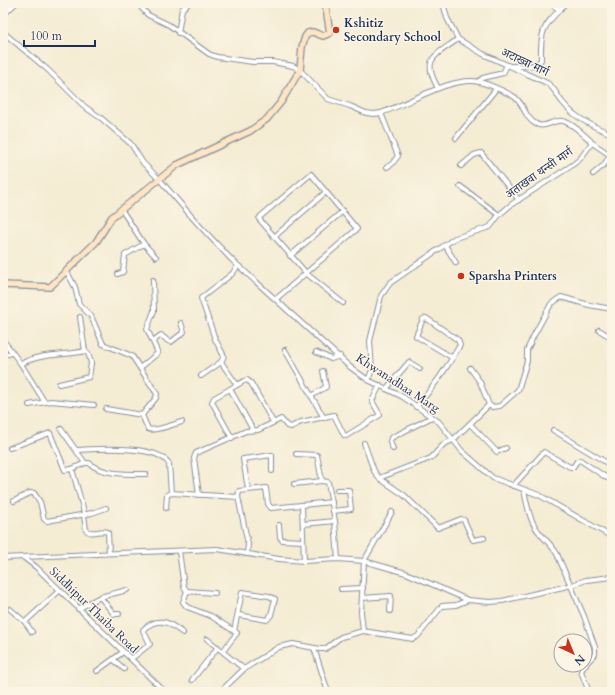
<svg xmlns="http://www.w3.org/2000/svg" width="615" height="695" font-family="Cardo,'Noto Serif Devanagari',serif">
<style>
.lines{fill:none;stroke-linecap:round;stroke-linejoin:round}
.street-casing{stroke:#888e98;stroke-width:6}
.secondary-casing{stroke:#888e98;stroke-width:8}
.street{stroke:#fff;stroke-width:4}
.secondary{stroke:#fde5c5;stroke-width:5.5}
.poi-dot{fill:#c8321e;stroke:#fcf5e5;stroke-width:1.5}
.labels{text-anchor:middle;stroke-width:3;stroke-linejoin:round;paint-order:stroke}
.poi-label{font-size:12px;font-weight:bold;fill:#1b2f5e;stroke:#fcf5e5;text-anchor:start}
.street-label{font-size:12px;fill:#1b2f5e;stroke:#fcf5e5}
</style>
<rect width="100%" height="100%" fill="#fcf5e5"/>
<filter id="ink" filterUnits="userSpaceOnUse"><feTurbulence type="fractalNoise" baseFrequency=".025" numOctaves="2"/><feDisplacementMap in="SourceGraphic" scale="8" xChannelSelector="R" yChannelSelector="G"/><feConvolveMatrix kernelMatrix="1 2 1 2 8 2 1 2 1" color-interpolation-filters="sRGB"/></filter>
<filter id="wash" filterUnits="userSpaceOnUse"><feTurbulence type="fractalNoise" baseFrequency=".012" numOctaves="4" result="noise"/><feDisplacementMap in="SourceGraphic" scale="16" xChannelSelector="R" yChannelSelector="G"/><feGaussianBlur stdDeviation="0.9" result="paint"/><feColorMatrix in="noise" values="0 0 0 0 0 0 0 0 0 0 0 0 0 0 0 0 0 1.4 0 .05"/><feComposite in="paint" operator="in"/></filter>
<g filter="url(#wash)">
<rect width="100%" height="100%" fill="#f4ecd3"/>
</g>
<g filter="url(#ink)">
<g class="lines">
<g class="street-casing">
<g id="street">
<path d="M137 3 148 15 169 25 209 54 217 57 253 62H273L293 66 300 70 328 99 350 106 366 113 374 114 381 113C406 105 453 75 479 82 490 84 503 91 513 96 524 102 524 118 536 124 546 129 553 119 563 121 572 123 583 134 590 140L591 144 580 159 571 166 512 204 499 215 490 227 455 238 390 283 381 296 370 341 372 370 368 380"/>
<path d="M443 3 447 18 458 39 483 54 547 83C557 90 556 96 564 104 575 118 596 128 612 134"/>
<polyline points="553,3 554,6 560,10"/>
<polyline points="3,15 16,3"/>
<polyline points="3,32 48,70 85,107 101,118 131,144 143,163 160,180 198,224 231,259 350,367 368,380 403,397 439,422 462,451 493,478 539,495 612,537"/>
<polyline points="178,33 182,9 189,3"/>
<path d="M512 66C522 66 534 68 541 60 540 28 544 26 566 3"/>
<polyline points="479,81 483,78 503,73 507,65"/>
<path d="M438 88C421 58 435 56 458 39"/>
<polyline points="381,113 398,156 392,164 387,167"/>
<polyline points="456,138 496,89"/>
<polyline points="591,142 610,155 604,165 593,174"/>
<polyline points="461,166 474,155 481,153 519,200"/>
<polyline points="460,186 499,215"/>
<polyline points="121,209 144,244 156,257"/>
<polyline points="274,237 326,192"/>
<polyline points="445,245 456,263"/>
<polyline points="290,256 343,211"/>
<path d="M67 272 75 287 79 304 91 316 103 344 132 356 157 394 156 398 142 415 148 429C154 432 174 424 182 422"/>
<polyline points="118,274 123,272 125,255 144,244"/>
<polyline points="276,299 357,229 311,174 261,216 259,219 307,274 343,303"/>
<polyline points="80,317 85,351"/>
<polyline points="599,330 612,338"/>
<polyline points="3,340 21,364 44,401"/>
<polyline points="153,341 161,335 168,341 171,342 184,332 181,323"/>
<polyline points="285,350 324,418"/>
<polyline points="316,352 331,359 340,356"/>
<polyline points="3,355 12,353"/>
<polyline points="221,362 237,385"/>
<path d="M21 364C40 353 64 356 85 351L88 353 91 363 89 377 59 384"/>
<polyline points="141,367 158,353 147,329 154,311 153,280"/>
<polyline points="470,368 480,382 489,405"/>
<polyline points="201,376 221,362 224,356 215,339 201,298 232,274 238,266"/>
<polyline points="230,389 253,430"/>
<polyline points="386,389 409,362 420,369"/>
<polyline points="3,394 3,395"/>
<polyline points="311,396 326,387 323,371"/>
<polyline points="29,405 51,401 94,405"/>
<path d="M416 407C434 387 447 368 460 345L458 340 426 318 423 319 416 336 453 358"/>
<polyline points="106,409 142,415"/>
<polyline points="470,424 497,452 506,448"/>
<path d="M61 429 85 463 72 469 83 508 86 530C92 536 100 529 108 532L109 553"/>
<polyline points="553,430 612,466"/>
<polyline points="232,438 212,402 214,398 244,381 247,380 251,383 273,422"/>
<polyline points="364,443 374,471 379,478"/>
<polyline points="10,448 50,433 65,470 72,469"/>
<polyline points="393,449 390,442 391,438 432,417"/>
<path d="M77 450C97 449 159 444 169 464L171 493"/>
<polyline points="296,454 317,455 322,481 328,482 335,521 338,559"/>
<path d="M85 463H89C102 475 128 474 146 474"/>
<polyline points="294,484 322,481"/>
<polyline points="513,486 544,452 570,467 573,467 577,461 580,460 607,478 612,474"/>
<polyline points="248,489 243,459 272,455 272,471"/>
<path d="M524 490C527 503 529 521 539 532 545 540 552 545 557 554L584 616 595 647V654L585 665"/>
<polyline points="199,495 194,458 196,453 246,431 258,430 281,419 287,426 291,427 301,422 334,415 344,435 346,436 380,415 372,401 380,385"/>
<polyline points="14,501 30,493 34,493 40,502 44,519 47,521 92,513 106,508"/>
<polyline points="302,506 304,561"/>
<polyline points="166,508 167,495 171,493 238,497"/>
<polyline points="333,511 351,509 349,490 337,490"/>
<polyline points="303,524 335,521"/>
<polyline points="279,525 280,537 282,540 303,541"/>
<polyline points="484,538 473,540 464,520 461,519 438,528 404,495 379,478 431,458 444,444 453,440 489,405 492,407 500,406 518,390 527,361 527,350 534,335 551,304 561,297 589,305 612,309"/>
<polyline points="179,551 184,587 187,591"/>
<polyline points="247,554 248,544 238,497 239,491 266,488 268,504 271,508 332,502"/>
<polyline points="23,557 217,549 279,559 304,561 338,559 364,561 406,573 468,600 490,602 502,601 572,585 586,580 612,577"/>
<polyline points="3,558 23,557 36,567 165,692"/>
<polyline points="341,589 363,588"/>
<polyline points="215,593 187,591 183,602 187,607 211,616 237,633 223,651"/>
<polyline points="100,597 114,614 119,614"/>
<polyline points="362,598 391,596 390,611"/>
<polyline points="10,609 25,622 32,632"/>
<polyline points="78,609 100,597 127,590"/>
<polyline points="25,622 59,591"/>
<polyline points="234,631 242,592 269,596 275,599 271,615 267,620 239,615"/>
<polyline points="363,631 413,639 418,636 442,606 456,605 468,600"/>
<polyline points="207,639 244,669"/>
<polyline points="314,648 328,692"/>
<path d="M131 659 150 644 143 630C146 626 148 626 151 624 165 618 171 625 183 633"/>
<polyline points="114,660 124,669"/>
<polyline points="585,665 581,671 589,692"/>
<polyline points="97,671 123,652"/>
<polyline points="192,680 218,647"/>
<polyline points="220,692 244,669 279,647 293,644 320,649 325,649 341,637 363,631 361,612 364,561 392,512"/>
</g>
</g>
<g class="secondary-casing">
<polyline id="secondary" points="3,285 50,287 96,242 112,217 177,165 250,131 267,119 281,102 300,70 302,47 305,37 308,33 313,32 323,36 330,33 325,3"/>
</g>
<use href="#street" class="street"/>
<use href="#secondary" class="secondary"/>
</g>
</g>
<g class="poi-dot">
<circle cx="336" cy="30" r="4"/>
<circle cx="461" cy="276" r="4"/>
</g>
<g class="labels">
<g class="poi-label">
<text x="344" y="27">Kshitiz<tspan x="344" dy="14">Secondary School</tspan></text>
<text x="469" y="280">Sparsha Printers</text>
</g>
<g class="street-label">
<text transform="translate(525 62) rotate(25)" y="4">अटाख्वा मार्ग</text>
<text transform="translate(539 173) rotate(-35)" y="4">अताखवा थन्सी मार्ग</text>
<text transform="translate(398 383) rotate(33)" y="4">Khwanadhaa Marg</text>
<text transform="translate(94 610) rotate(44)" y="4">Siddhipur Thaiba Road</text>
</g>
</g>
<rect width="615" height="695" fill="none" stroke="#fcf5e5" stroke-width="16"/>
<g transform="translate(573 653) rotate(136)"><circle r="19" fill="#fcf5e5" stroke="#a2a6af"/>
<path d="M0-3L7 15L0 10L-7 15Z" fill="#c8321e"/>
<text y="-6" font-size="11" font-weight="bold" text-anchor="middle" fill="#1b2f5e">N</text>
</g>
<path d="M24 40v6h71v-6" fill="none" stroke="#1b2f5e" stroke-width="2"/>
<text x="30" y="40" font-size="12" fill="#1b2f5e" stroke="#fcf5e5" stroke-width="3" paint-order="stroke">100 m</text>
</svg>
